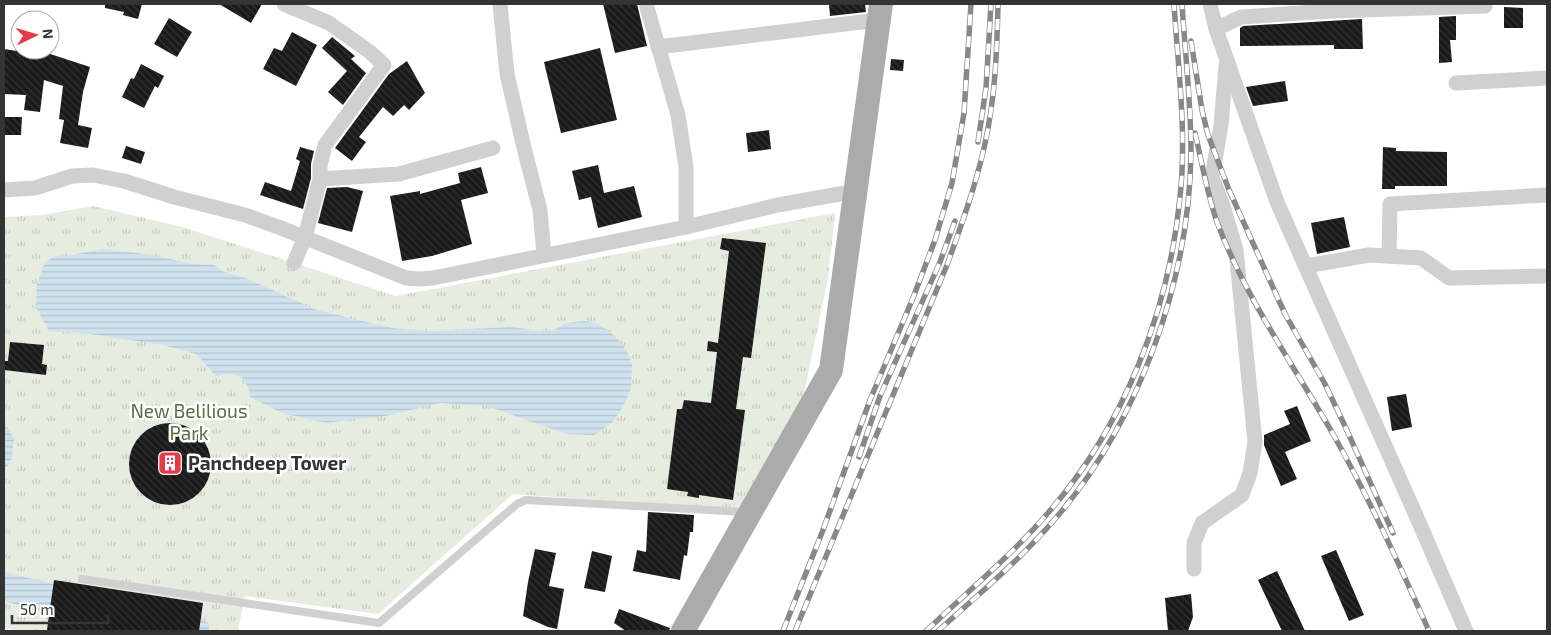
<svg xmlns="http://www.w3.org/2000/svg" width="1551" height="635" font-family="'Exo 2',sans-serif">
<style>
.park{fill:url(#park-tufts)}
.water{fill:url(#water-rules)}
.building{fill:url(#building-back-hatch)}
.lines{fill:none;stroke-linecap:round;stroke-linejoin:round}
.service{stroke:#d0d0d0;stroke-width:8}
.minor{stroke:#d0d0d0;stroke-width:15}
.primary{stroke:#ababab;stroke-width:24}
.rail-casing{stroke:#888;stroke-width:5.5}
.rail{stroke:#fff;stroke-width:4;stroke-dasharray:11;stroke-linecap:butt}
.labels{text-anchor:middle;stroke-width:5;stroke-linejoin:round;paint-order:stroke}
.park-label{font-size:19px;fill:#56703f;stroke:#fff}
.poi-label{font-size:19px;font-weight:bold;fill:#333;stroke:#fff;text-anchor:start}
</style>
<defs>
<pattern id="park-tufts" width="24" height="20" patternUnits="userSpaceOnUse" patternTransform="scale(1.25)"><rect width="24" height="20" fill="#e6ecdf"/><path d="M3 7l-1-3M5 7V3M7 7l1-3M15 17l-1-3M17 17v-4M19 17l1-3" fill="none" stroke="#c6cbc0"/></pattern>
<pattern id="water-rules" width="6" height="5" patternUnits="userSpaceOnUse" patternTransform="scale(1.25)"><rect width="6" height="5" fill="#cfe2ee"/><path d="M0 2.5h6" fill="none" stroke="#b2c2cd"/></pattern>
<pattern id="building-back-hatch" width="6" height="6" patternUnits="userSpaceOnUse" patternTransform="scale(1.25)"><rect width="6" height="6" fill="#1a1a1a"/><path d="M-1 5l2 2M0 0l6 6M5-1l2 2" fill="none" stroke="#333"/></pattern>
</defs>
<rect width="100%" height="100%" fill="#fff"/>
<polygon class="park" points="93,206 182,227 396,296 835,213 828,278 795,437 744,510 513,494 378,614 245,596 238,631 18,631 4,628 4,217 42,215"/>
<g class="water">
<path d="M103 249 152 255 192 264 214 265 224 272 245 278 317 310 392 328 428 331 510 327 550 332 566 323 585 321 599 324 617 338 626 350 632 364 631 388 624 405 612 423 594 435 566 434 487 406 440 403 385 416 326 423 282 413 250 397C248 374 235 372 216 376L196 354 163 345 90 334 49 331 36 307 37 285 43 266 54 256 72 255Z"/>
<polygon points="4,422 14,439 11,461 4,470"/>
<polygon points="4,572 124,601 181,611 209,623 209,631 137,631 69,620 4,601"/>
</g>
<g class="building">
<polygon points="105,4 142,4 138,19 123,15 124,12 105,8"/>
<polygon points="219,4 262,4 251,23"/>
<polygon points="603,4 637,4 647,46 615,53"/>
<polygon points="829,4 865,4 866,12 830,16"/>
<polygon points="1504,7 1523,8 1523,28 1504,28"/>
<polygon points="1456,16 1456,40 1450,40 1452,62 1439,63 1439,17"/>
<polygon points="169,18 192,32 177,57 154,44"/>
<polygon points="1362,19 1363,49 1334,49 1334,45 1240,46 1240,28 1243,26"/>
<polygon points="292,32 317,45 296,86 263,69 274,48 282,51"/>
<polygon points="332,37 355,56 351,59 366,73 343,105 328,92 347,71 322,48"/>
<polygon points="600,48 617,120 561,133 544,62"/>
<polygon points="4,49 37,54 38,50 90,67 83,92 78,125 92,128 88,148 60,143 64,120 59,119 63,86 44,80 40,112 24,110 26,95 4,94"/>
<polygon points="891,59 904,60 903,71 890,70"/>
<polygon points="407,61 425,93 409,110 404,105 393,116 383,107 359,137 366,142 352,161 335,148 389,74"/>
<polygon points="141,64 164,76 158,88 155,86 144,108 122,97 131,78 134,79"/>
<polygon points="1285,81 1288,101 1253,106 1246,87"/>
<polygon points="4,117 22,117 21,135 4,135"/>
<polygon points="769,130 771,149 748,152 746,133"/>
<polygon points="126,146 145,152 141,164 122,158"/>
<polygon points="300,147 314,151 311,164 311,178 303,209 260,195 265,182 291,191 300,161 296,159"/>
<polygon points="1383,147 1396,148 1396,151 1447,152 1447,186 1395,186 1395,189 1382,189"/>
<polygon points="598,165 604,193 634,186 642,217 598,228 591,197 579,200 572,171"/>
<polygon points="481,167 488,193 461,200 472,244 432,256 402,261 390,196 420,191 420,194 460,183 458,173"/>
<polygon points="347,187 363,191 352,232 318,223 327,188"/>
<polygon points="1344,217 1350,247 1317,254 1311,223"/>
<polygon points="722,238 766,243 751,358 743,357 736,409 745,410 733,500 699,495 699,498 687,496 688,492 667,489 677,409 682,409 684,400 711,403 717,352 707,351 708,341 718,343 729,251 720,249"/>
<polygon points="10,342 44,345 42,364 47,365 46,375 4,370 5,361 8,361"/>
<polygon points="1406,394 1412,427 1392,431 1387,397"/>
<polygon points="1297,406 1311,441 1285,452 1297,479 1281,486 1264,445 1264,435 1290,424 1284,411"/>
<circle cx="170" cy="464" r="41"/>
<polygon points="648,512 694,515 693,532 690,532 687,556 684,555 680,580 633,571 637,550 646,552"/>
<polygon points="535,549 556,553 549,586 564,589 557,629 548,627 523,616 528,582"/>
<polygon points="1336,550 1364,615 1349,621 1321,556"/>
<polygon points="592,551 612,556 605,592 584,588"/>
<polygon points="1277,571 1305,631 1282,631 1258,580"/>
<polygon points="54,580 203,603 199,631 58,631 47,630"/>
<polygon points="1191,594 1193,617 1188,631 1168,631 1165,598"/>
<polygon points="619,609 670,628 669,631 626,631 614,623"/>
</g>
<g class="lines">
<polyline class="service" points="82,579 379,623 517,504 526,500 746,512"/>
<g class="minor">
<polyline points="284,4 329,23 370,52 384,65 325,145 320,166 320,179 305,237 294,263"/>
<polyline points="500,4 507,74 525,152 540,210 544,255"/>
<polyline points="646,4 678,115 686,167 686,227"/>
<polyline points="1210,4 1216,29 1277,202 1418,520 1466,631"/>
<polyline points="1216,29 1241,17 1332,11 1485,6"/>
<polyline points="658,47 878,20"/>
<polyline points="1456,83 1547,78"/>
<polyline points="320,179 399,174 493,148"/>
<polyline points="4,190 35,188 72,176 93,175 124,181 174,197 245,215 281,228 406,278 419,279 433,278 686,227 778,205 856,191"/>
<polyline points="1389,256 1390,204 1547,195"/>
<polyline points="1306,266 1369,255 1421,258 1449,278 1547,276"/>
<polyline points="1194,569 1194,543 1202,523 1242,495 1250,473 1255,442 1236,250 1223,206 1212,177 1221,125 1226,66"/>
</g>
<polyline class="primary" points="683,631 831,370 881,4"/>
<g class="rail-casing">
<g id="rail">
<polyline points="1191,41 1202,110 1208,135 1229,190 1285,314 1325,384 1344,424 1393,533"/>
<path d="M1195 133C1202 163 1207 193 1217 222 1245 297 1293 364 1333 434 1369 498 1399 564 1429 631"/>
<polyline points="978,142 986,88 991,4"/>
<polyline points="859,457 880,396 940,262 955,221"/>
<polyline points="783,631 823,530 870,400 913,298 935,240 952,183 964,113 971,4"/>
<path d="M795 631 947 265C961 226 975 188 984 148 995 101 997 52 998 4"/>
<path d="M926 631C967 592 1011 556 1048 513 1124 426 1169 311 1180 197 1187 133 1178 67 1174 4"/>
<path d="M938 631C978 595 1020 560 1055 519 1139 422 1190 279 1191 151 1191 102 1185 52 1182 4"/>
</g>
</g>
<use href="#rail" class="rail"/>
</g>
<defs>
<g id="building-square" transform="scale(1.25)"><rect x="-9" y="-9" width="18" height="18" rx="4" fill="#e63946" stroke="#fff"/><path d="M-4-6H4V6H1V3H-1V6H-4ZM-2.5-4.3h1.7v1.8h-1.7ZM.8-4.3h1.7v1.8H.8ZM-2.5-1h1.7V.8h-1.7ZM.8-1h1.7V.8H.8Z" fill="#fff"/></g>
</defs>
<g fill-rule="evenodd">
<use href="#building-square" x="170" y="463"/>
</g>
<g class="labels">
<g class="park-label">
<text x="189" y="418">New Belilious<tspan x="189" dy="22">Park</tspan></text>
</g>
<g class="poi-label">
<text x="188" y="470">Panchdeep Tower</text>
</g>
</g>
<rect width="1551" height="635" fill="none" stroke="#333333" stroke-width="10"/>
<g transform="translate(35 35) rotate(85)"><circle r="24" fill="#ffffff" stroke="#adadad"/>
<path d="M0-4L9 19L0 12L-9 19Z" fill="#e63946"/>
<text y="-8" font-size="14" font-weight="bold" text-anchor="middle" fill="#333333">N</text>
</g>
<path d="M12 615v8h96v-8" fill="none" stroke="#333333" stroke-width="2.5"/>
<text x="20" y="615" font-size="15" fill="#333333" stroke="#ffffff" stroke-width="4" paint-order="stroke">50 m</text>
</svg>
